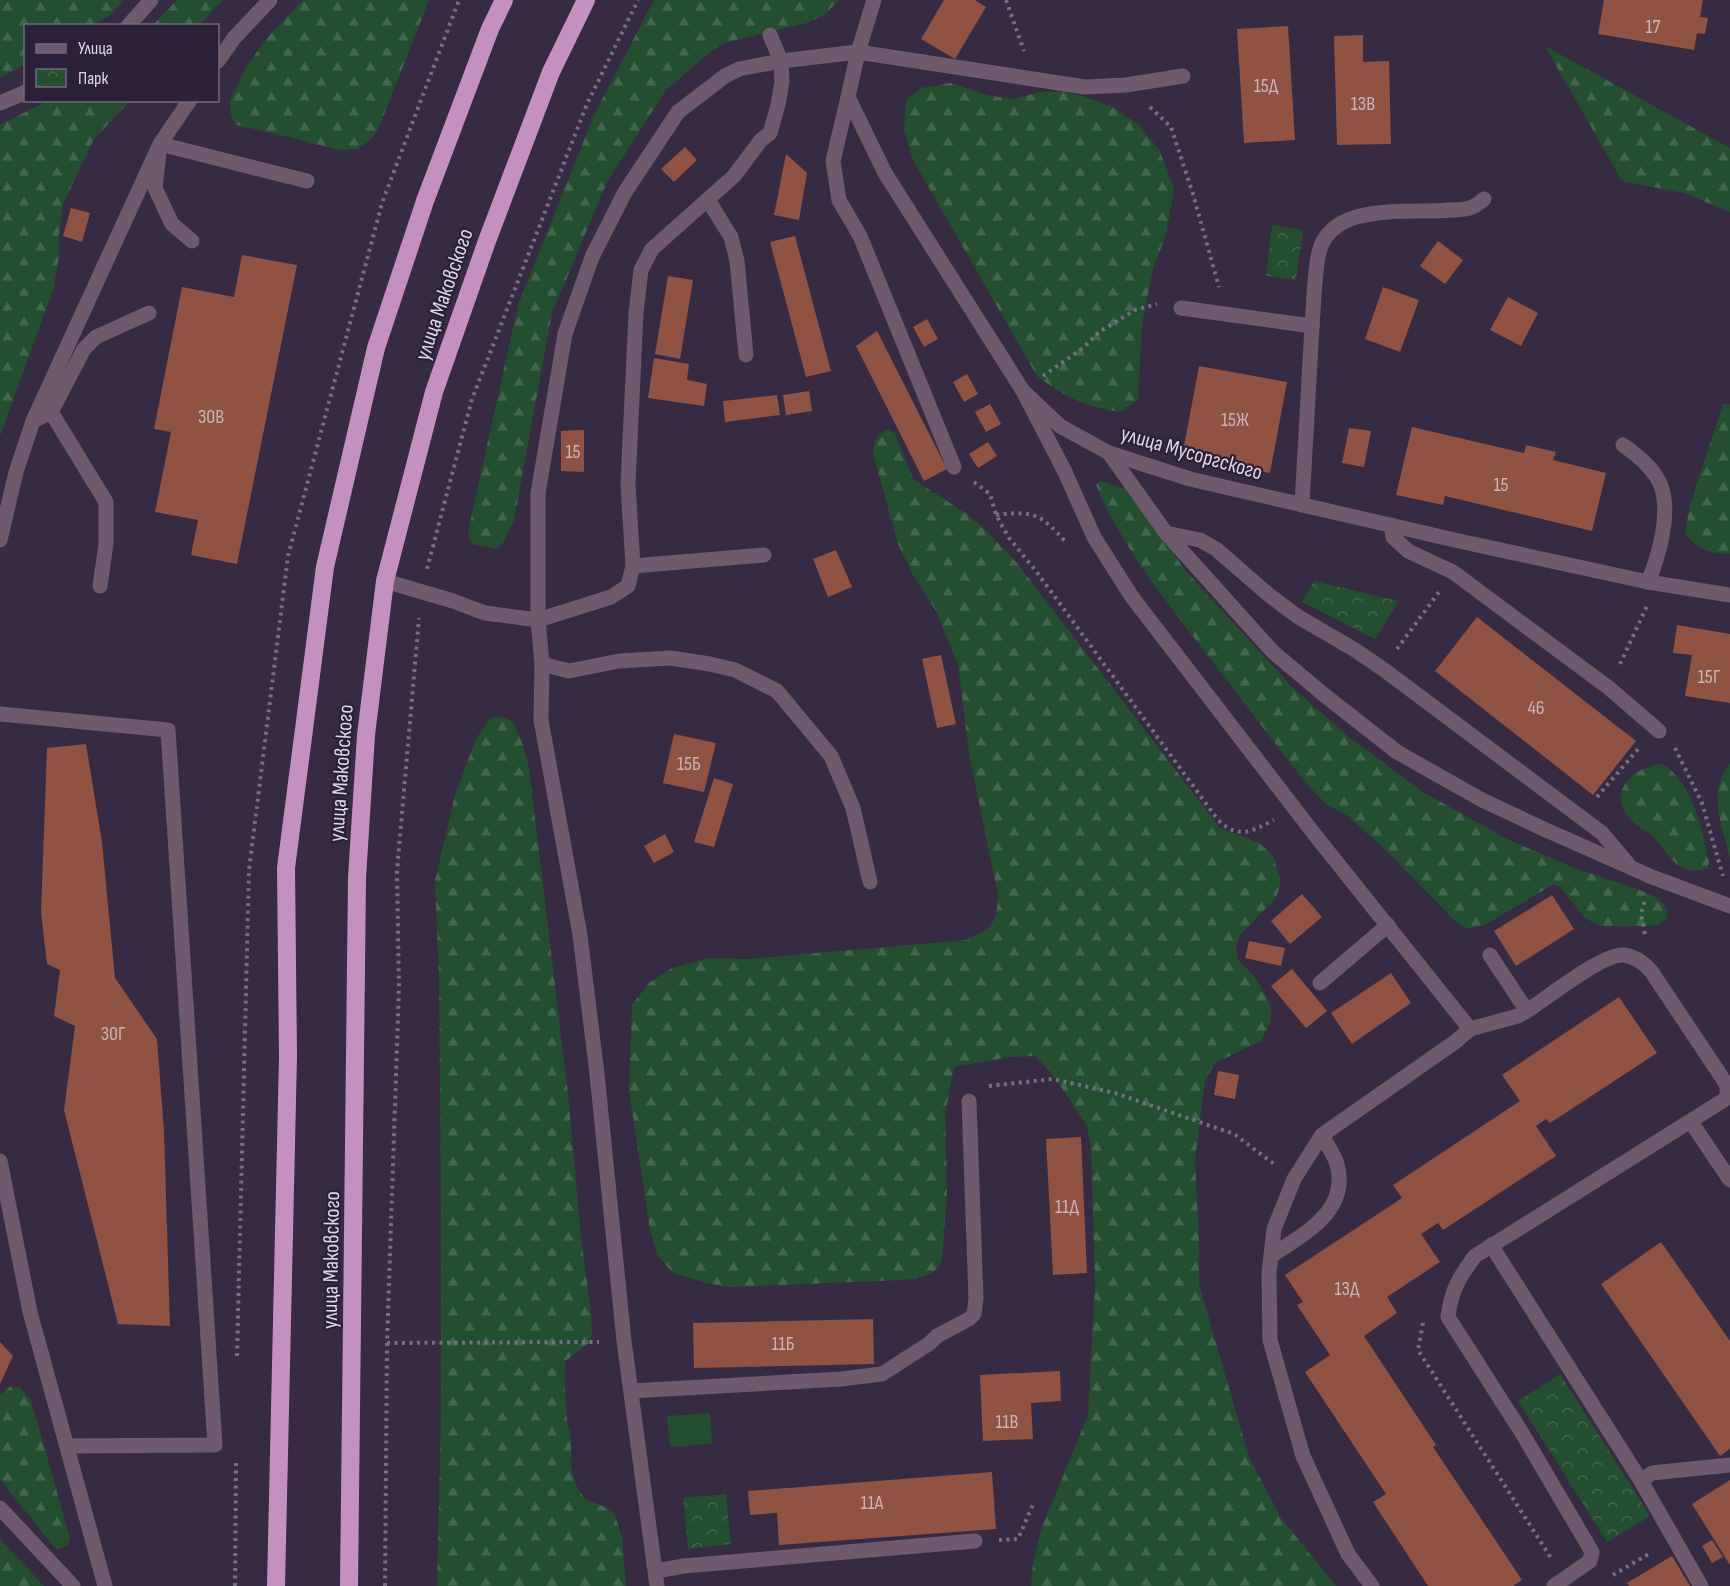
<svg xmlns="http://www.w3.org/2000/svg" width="1730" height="1586" font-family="'Sofia Sans Condensed',sans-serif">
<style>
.forest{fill:url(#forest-firs)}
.park{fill:url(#park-crowns)}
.pitch{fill:#234e30}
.building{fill:#905242}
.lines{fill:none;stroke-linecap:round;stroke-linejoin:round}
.path{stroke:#776e82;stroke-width:4;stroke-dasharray:3 4.5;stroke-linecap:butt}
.minor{stroke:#6f5a6d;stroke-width:15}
.highway{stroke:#c491bf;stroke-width:18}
.labels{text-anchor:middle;stroke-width:4.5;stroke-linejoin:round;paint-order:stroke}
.number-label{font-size:20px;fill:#c9b5bc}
.street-label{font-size:22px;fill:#dcd6e5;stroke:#2c2138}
</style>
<defs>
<pattern id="forest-firs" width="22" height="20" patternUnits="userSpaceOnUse" patternTransform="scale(1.5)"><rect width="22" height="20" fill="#234e30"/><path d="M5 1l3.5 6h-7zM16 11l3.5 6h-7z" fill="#42674e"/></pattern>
<pattern id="park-crowns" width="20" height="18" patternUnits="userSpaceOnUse" patternTransform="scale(1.5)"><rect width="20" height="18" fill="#234e30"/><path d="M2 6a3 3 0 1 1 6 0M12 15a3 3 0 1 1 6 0" fill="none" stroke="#42674e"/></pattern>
</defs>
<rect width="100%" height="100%" fill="#362b42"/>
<g class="forest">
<polygon points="0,0 124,0 112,13 94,25 26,26 25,64 0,78"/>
<polygon points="177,0 223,0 199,25 153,25"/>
<polygon points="303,0 429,0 378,130 370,140 357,149 338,150 289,137 236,125 231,116 230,101 247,65 269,36"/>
<polygon points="654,0 839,0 824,15 807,23 724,43 709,53 666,90 607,182 552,313 514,520 504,541 496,549 472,544 468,533 472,513 518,305 595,113"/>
<polygon points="1545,46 1730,148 1730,212 1684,193 1622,181"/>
<path d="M951 83 986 95 1013 99 1039 92 1062 91 1083 96 1114 108 1139 125 1160 151 1174 189 1166 235 1153 269 1142 324 1138 400 1120 412C1083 406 1067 398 1037 376L913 160 904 130 906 100 921 88Z"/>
<polygon points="47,101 130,101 94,139 63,204 59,234 59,256 53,290 0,436 0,125"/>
<path d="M1723 404H1730V554C1711 554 1697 549 1685 534L1690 505Z"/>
<path d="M888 429 895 433 913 479 967 514 985 529 1017 563 1220 828 1259 843 1273 856 1281 881 1276 898 1240 935 1236 946 1238 960 1254 976 1267 997 1271 1008V1021L1261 1041 1215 1063 1205 1080 1195 1160 1199 1242V1284L1249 1457 1281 1518 1336 1586H1031L1033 1563 1041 1530 1088 1415 1095 1285 1091 1146 1087 1126 1050 1071 1035 1056 1009 1057 954 1067 945 1114 947 1193 942 1260C934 1278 922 1277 904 1280L731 1287 706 1283 673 1273 657 1255 650 1230 629 1091 632 1005 649 983 672 968 709 958 747 959 966 940C992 928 997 924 998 895L969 753 958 665 936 611 913 575 898 544 874 457C872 443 876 435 888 429Z"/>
<path d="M1101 481 1125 489 1134 495 1185 570 1291 686 1349 737 1423 792 1507 839 1574 868 1640 890 1659 899 1667 910V918L1658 925 1646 926H1600L1585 918 1559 886 1554 884 1485 925 1467 929 1455 921 1385 849 1345 814 1327 805 1304 781C1269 735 1233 689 1198 643 1160 593 1120 543 1096 485Z"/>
<polygon points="502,717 513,721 523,745 529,768 568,1094 581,1237 591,1312 592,1333 589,1343 565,1361 565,1390 567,1422 571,1437 571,1466 576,1485 585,1499 603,1506 615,1515 622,1538 626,1586 437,1586 441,1412 441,1199 439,975 435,881 455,795 476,739 490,718"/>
<path d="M1730 763V858C1722 825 1707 792 1730 763Z"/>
<path d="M1663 764C1695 786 1701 828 1709 862L1708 868C1676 878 1671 854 1652 836 1643 828 1631 823 1625 812 1610 785 1640 765 1663 764Z"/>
<polygon points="11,1386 20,1388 31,1400 70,1538 67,1546 60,1549 54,1547 0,1479 0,1395"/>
<polygon points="0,1539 44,1586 0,1586"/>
</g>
<g class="park">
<polygon points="1272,225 1303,230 1296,280 1266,276"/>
<polygon points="1314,581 1399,601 1375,639 1302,602"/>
<polygon points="1560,1374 1650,1516 1607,1542 1518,1401"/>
<polygon points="726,1494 731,1544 688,1549 683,1498"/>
</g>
<polygon class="pitch" points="710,1413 712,1444 670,1447 667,1416"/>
<g class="building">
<polygon points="944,0 975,0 986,7 955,59 921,39"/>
<polygon points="1604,0 1703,0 1700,17 1708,18 1705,34 1697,33 1694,50 1598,34"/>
<polygon points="1288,26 1295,140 1244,143 1237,29"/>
<polygon points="1363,35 1363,62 1389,61 1391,144 1337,145 1334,36"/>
<polygon points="685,147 697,160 674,182 661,169"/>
<polygon points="786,154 807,173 799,220 774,215"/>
<polygon points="71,208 90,213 82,242 63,236"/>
<polygon points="795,236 831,371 806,377 770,242"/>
<polygon points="1438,241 1463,260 1445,284 1420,266"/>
<polygon points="242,255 297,265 237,564 191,555 198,520 155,512 171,432 154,429 182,287 234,297"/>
<polygon points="668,276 693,280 680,359 655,354"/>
<polygon points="1383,287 1419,300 1400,352 1365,339"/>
<polygon points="1508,297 1538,313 1521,346 1490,330"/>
<polygon points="927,319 938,339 924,347 913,327"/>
<polygon points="877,331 947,469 924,481 856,346"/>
<polygon points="654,358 689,364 687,380 707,384 704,406 648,398"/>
<polygon points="1199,366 1287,382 1270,473 1182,457"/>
<polygon points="967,374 978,394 964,402 953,382"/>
<polygon points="809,391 812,411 786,415 783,395"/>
<polygon points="777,395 780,415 725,422 723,401"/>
<polygon points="990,404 1001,424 986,432 975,412"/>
<polygon points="1412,427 1524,453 1526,445 1556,452 1553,460 1606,473 1592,531 1445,496 1443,505 1396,495"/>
<polygon points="1349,428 1371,431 1364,467 1342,463"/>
<polygon points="584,430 584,472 561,471 561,431"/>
<polygon points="988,442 997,456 978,468 969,454"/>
<polygon points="836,550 852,587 828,597 813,559"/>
<polygon points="1477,617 1636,741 1593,795 1435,671"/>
<polygon points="1677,625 1730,634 1730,703 1685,696 1692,655 1673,653"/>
<polygon points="941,655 956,724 937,728 922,659"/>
<polygon points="674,734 716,743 704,792 663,783"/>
<polygon points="86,744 102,842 115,978 157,1039 164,1131 170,1326 118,1324 64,1110 75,1026 54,1016 60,970 47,964 41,912 47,748"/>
<polygon points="714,778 733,784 714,847 694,842"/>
<polygon points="665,834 674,852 654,863 644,846"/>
<polygon points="1302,894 1322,917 1290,944 1271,921"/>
<polygon points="1552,895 1574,929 1516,966 1494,931"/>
<polygon points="1249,941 1285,948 1281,966 1245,958"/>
<polygon points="1292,969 1327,1011 1306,1028 1271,986"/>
<polygon points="1391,973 1411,1003 1352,1044 1331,1013"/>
<polygon points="1619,997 1657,1053 1550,1123 1546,1119 1536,1126 1556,1156 1443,1230 1438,1223 1421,1234 1440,1262 1387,1297 1397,1313 1364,1336 1436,1445 1433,1447 1522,1580 1513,1586 1428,1586 1373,1502 1386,1494 1305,1372 1330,1355 1297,1305 1303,1302 1285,1275 1402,1198 1393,1185 1520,1101 1502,1075"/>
<polygon points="1218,1071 1239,1075 1235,1099 1214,1095"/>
<polygon points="1081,1137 1087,1273 1053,1275 1046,1139"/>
<polygon points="1661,1242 1730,1341 1730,1449 1720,1456 1601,1284"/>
<polygon points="873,1319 874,1364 694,1368 693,1323"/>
<polygon points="0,1342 13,1356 0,1384"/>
<polygon points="1060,1371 1061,1401 1031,1403 1033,1439 983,1441 980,1375"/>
<polygon points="992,1472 996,1529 779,1545 777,1513 750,1515 748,1491"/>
<polygon points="1730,1480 1730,1565 1692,1504"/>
<polygon points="1712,1540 1723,1557 1712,1563 1702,1546"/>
<polygon points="1672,1556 1690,1586 1629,1586 1627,1583"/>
</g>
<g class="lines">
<g class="path">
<polyline points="1006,0 1024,51"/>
<polyline points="1150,107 1171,127 1193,194 1219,287"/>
<polyline points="1043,376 1083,348 1099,332 1135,310 1157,304"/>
<path d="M974 482 990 494 996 515 1009 538 1036 571 1218 820C1239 840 1252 831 1274 820"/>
<path d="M996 515C1035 510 1041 515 1066 542"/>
<polyline points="427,569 472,399 587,104 638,0"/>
<polyline points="1397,649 1439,592"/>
<polyline points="1620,664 1647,606"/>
<polyline points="1675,748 1702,803 1723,876"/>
<polyline points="1597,797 1639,748"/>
<polyline points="1645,934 1641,914 1645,900"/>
<polyline points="989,1086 1053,1079 1115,1093 1234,1134 1274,1164"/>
<polyline points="1423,1323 1418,1350 1551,1558"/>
<polyline points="387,1343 599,1342"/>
<polyline points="237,1356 249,870 288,556 382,203 459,0"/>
<polyline points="999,1540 1018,1539 1034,1502"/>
<polyline points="1613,1575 1652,1552"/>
<polyline points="235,1586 236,1460"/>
<polyline points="385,1586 387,1343 399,987 397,871 419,618"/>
</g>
<g class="minor">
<polyline points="874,0 858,52 848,97 885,173 1023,391 1060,426 1109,453 1190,479 1459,541 1648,582 1730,595"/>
<polyline points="128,26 151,0"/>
<polyline points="770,35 781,61 782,82 778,105 770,133 761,140 734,176 652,249 641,270 636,313 628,484 633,566 628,586 611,597 538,620 538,493 565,334 592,257 625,192 678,112 725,76 739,69 781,61 858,52 1085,87 1126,85 1183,76"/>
<polyline points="218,61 234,38 270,0"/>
<polyline points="848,97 833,161 839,200 860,236 954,467"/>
<polyline points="0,103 26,92"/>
<polyline points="708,200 731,237 737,261 746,355"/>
<polyline points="192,241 172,224 155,188 160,144 307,181"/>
<polyline points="1181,308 1312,326 1302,505"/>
<path d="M1312 326C1314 303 1314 275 1319 252 1332 201 1409 214 1450 210 1457 210 1466 210 1472 207 1476 206 1480 202 1484 199"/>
<polyline points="1023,391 1065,472 1094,537 1132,597 1315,835 1470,1029 1455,1042 1322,1135 1294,1179 1274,1229 1269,1273 1270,1340 1303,1456 1348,1554 1372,1586"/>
<polyline points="51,412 84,349 96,337 149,313"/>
<polyline points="33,421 51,412 106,502 106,544 100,586"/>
<path d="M1623 445C1637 455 1655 469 1661 486 1671 513 1659 556 1648 582"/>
<polyline points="1109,453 1166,533 1273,652 1323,694 1397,752 1482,800 1546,830 1652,877 1730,906"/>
<polyline points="1391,525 1393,537 1408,551 1453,572 1609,688 1659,731"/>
<polyline points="1166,533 1200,540 1216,549 1269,595 1297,616 1355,650 1383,669 1602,833 1628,864"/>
<polyline points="0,540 16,472 33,421 160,144 190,100"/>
<polyline points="633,566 764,555"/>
<polyline points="385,581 453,601 485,613 538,620 542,664 541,720 580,935 597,1074 624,1341 657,1586"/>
<polyline points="542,664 569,671 619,661 670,658 710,664 735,670 777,691 831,756 853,808 870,882"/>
<polyline points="0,714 168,730 215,1445 67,1446"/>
<polyline points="1490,955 1527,1011"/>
<polyline points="1320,983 1388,925"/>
<path d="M1470 1029 1518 1016 1527 1011C1547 998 1602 954 1623 955 1635 956 1643 962 1651 971L1721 1076 1727 1086V1098L1475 1256C1459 1277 1451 1291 1448 1317L1522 1433 1592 1552 1590 1561 1554 1586"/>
<polyline points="1691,1122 1730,1180"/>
<polyline points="0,1161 30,1312 105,1586"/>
<polyline points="1491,1245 1641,1481 1701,1586"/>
<path d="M1271 1256C1303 1234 1350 1212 1337 1164 1334 1154 1326 1144 1322 1135"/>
<polyline points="631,1391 841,1379 882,1374 930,1343 937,1336 969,1319 974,1314 976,1299 969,1101"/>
<polyline points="1641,1481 1652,1473 1730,1465"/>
<polyline points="0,1508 73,1586"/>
<polyline points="656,1571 684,1566 975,1541"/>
</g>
<g class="highway">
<polyline points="276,1586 288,1056 286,868 325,567 376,348 425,201 490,29 504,0"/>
<polyline points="349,1586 357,878 366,735 385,581 434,392 487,241 551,72 586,0"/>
</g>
</g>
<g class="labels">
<g class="number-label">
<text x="1653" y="33">17</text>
<text x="1266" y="92">15Д</text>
<text x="1363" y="110">13В</text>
<text x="211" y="423">30В</text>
<text x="1235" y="426">15Ж</text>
<text x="573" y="458">15</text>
<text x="1501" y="491">15</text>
<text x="1709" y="683">15Г</text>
<text x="1536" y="714">46</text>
<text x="689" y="770">15Б</text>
<text x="113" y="1040">30Г</text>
<text x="1067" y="1213">11Д</text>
<text x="1347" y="1295">13Д</text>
<text x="783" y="1350">11Б</text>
<text x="1007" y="1428">11В</text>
<text x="872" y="1509">11А</text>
</g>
<g class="street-label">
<text transform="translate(443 294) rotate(-71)" y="8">улица Маковского</text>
<text transform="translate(1192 452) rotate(16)" y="8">улица Мусоргского</text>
<text transform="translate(340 773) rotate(-86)" y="8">улица Маковского</text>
<text transform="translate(330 1260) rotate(-89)" y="8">улица Маковского</text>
</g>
</g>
<rect x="24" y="24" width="195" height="78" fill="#2c2138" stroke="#72697d" stroke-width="1.5"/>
<rect x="36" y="44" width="30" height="9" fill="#6f5a6d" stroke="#72697d" stroke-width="1.5"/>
<text x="78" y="54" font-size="18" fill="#dcd6e5">Улица</text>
<rect x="36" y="69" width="30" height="18" fill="url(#park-crowns)" stroke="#72697d" stroke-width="1.5"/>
<text x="78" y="84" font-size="18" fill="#dcd6e5">Парк</text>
</svg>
